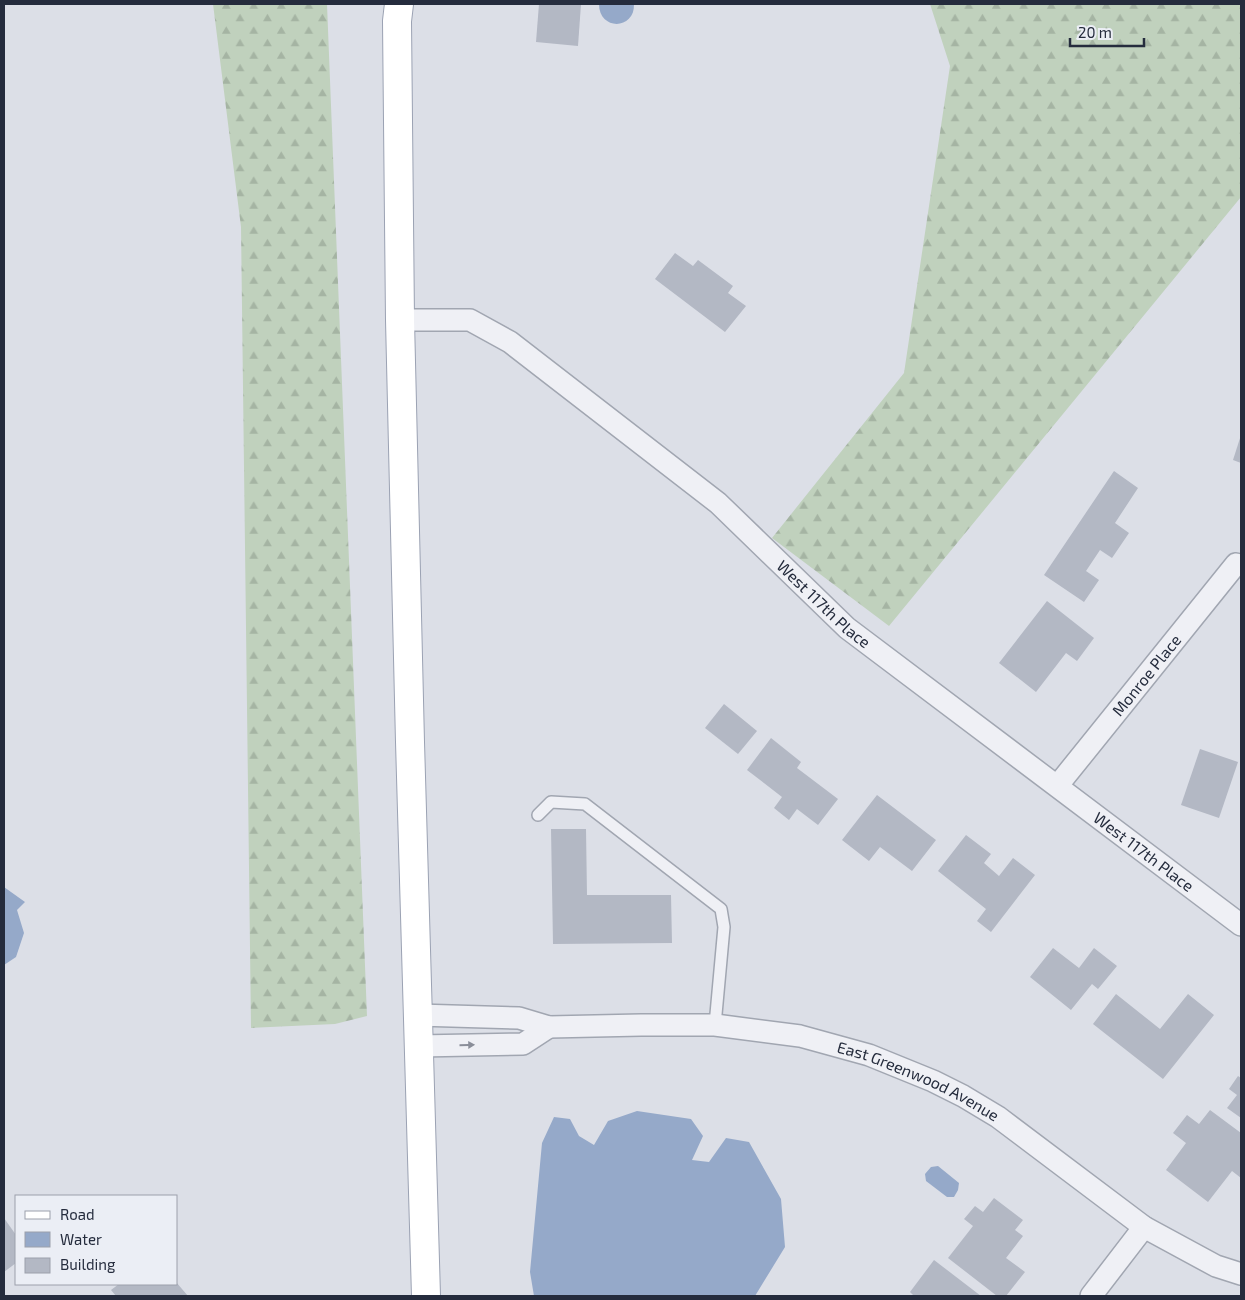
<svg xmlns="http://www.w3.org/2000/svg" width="1245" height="1300" font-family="'Exo 2',sans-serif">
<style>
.forest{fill:url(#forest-firs)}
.water{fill:#95a9c9}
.building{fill:#b3b8c4}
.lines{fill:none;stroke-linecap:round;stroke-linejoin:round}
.service-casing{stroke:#a1a6b1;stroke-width:14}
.minor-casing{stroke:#a1a6b1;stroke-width:24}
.primary-casing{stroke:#9ba2b3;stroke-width:30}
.service{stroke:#eff0f5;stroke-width:11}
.minor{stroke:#eff0f5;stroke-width:21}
.primary{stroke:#fff;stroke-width:28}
.oneway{fill:#8a8e99}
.labels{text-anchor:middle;stroke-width:4;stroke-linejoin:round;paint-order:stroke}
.street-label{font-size:16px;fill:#252c3d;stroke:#ebeef5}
</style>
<defs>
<pattern id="forest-firs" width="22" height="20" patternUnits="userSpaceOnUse" patternTransform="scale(1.25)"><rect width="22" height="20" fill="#c0d1bd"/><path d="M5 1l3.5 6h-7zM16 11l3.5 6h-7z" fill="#a5b4a3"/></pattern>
</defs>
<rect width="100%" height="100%" fill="#dcdfe7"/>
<g class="forest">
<polygon points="213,4 327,4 367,1016 335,1024 251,1028 241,227"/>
<polygon points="930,4 1241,4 1241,197 889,626 772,538 904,373 950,66"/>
</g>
<g class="water">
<path d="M599 4H634C635 30 599 31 599 4Z"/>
<polygon points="4,887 25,902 17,910 24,933 16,957 4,965"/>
<polygon points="637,1111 691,1119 703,1136 692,1160 709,1162 726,1138 749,1142 781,1199 785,1247 755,1296 534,1296 530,1272 542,1143 554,1117 570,1119 579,1136 594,1145 608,1121"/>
<polygon points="938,1166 959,1183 958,1190 954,1197 947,1197 926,1181 925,1174 931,1167"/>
</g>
<g class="building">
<polygon points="539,4 581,4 578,46 536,42"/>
<polygon points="675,253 693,266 698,260 733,286 728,293 746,306 725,332 655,279"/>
<polygon points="1241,435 1241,463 1233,460"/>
<polygon points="1114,471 1138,488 1115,523 1129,533 1112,558 1100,550 1086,571 1099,580 1084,602 1044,575"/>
<polygon points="1047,601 1094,638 1077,661 1066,653 1036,692 999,663"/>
<polygon points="724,704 757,731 738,754 705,728"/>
<polygon points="771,738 801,762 797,768 838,799 818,825 797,809 789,820 774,808 782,797 747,770"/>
<polygon points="1200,749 1238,762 1219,818 1181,805"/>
<polygon points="877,795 936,840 912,871 880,847 869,861 842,840"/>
<polygon points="551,829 586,829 587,895 671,895 672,943 553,944"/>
<polygon points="966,835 991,854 984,863 999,876 1013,858 1035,875 991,932 977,921 986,909 938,871"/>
<polygon points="1053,948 1079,968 1094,948 1117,966 1098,989 1092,984 1071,1010 1030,977"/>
<polygon points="1116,994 1160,1029 1188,994 1214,1015 1163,1079 1093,1024"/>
<polygon points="1238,1076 1241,1078 1241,1118 1227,1108 1237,1095 1229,1089"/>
<polygon points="1210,1110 1241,1133 1241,1178 1232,1171 1208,1202 1166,1170 1186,1143 1173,1133 1187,1115 1199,1124"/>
<polygon points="994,1198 1023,1220 1015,1230 1023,1236 1006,1258 1025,1272 1006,1296 997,1296 948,1258 973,1226 964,1219 975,1206 983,1212"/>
<polygon points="4,1218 16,1235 16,1263 4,1272"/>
<polygon points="934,1260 981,1296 914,1296 910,1292"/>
<polygon points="176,1282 188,1296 116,1296 111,1290 119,1284 164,1285 176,1284"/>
</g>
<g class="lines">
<g class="service-casing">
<polyline id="service" points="538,815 551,802 585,804 721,909 724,927 715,1025"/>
</g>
<g class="minor-casing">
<g id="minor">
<path id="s1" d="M400 320H470L510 342 718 503 847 628 1241 925"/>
<path id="s2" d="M1058 785 1236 564"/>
<path id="s3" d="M418 1015 519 1018 549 1027 641 1025H715L800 1036 869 1055 933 1081 963 1096 998 1117 1144 1227 1216 1266 1241 1274"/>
<polyline points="419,1046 523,1044 549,1027"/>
<polyline points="1091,1296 1144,1227"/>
</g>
</g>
<g class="primary-casing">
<polyline id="primary" points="399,4 397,21 400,320 410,742 426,1296"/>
</g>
<use href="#service" class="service"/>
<use href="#minor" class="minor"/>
<use href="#primary" class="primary"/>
</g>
<defs><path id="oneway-solid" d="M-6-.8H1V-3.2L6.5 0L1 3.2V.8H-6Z" transform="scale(1.25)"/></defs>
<use class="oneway" href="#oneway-solid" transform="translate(467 1045) rotate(-1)"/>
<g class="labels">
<g class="street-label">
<text dy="6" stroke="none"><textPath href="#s1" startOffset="525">West 117th Place</textPath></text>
<text dy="6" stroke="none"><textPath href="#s2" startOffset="141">Monroe Place</textPath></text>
<text dy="6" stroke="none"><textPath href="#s1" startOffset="930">West 117th Place</textPath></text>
<text dy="6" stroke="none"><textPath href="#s3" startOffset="511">East Greenwood Avenue</textPath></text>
</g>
</g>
<rect width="1245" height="1300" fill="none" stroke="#252c3d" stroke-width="10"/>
<rect x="15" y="1195" width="162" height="90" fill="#ebeef5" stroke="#9ca0ab"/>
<rect x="25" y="1211" width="25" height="8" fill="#ffffff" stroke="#9ca0ab"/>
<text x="60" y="1220" font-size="15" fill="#252c3d">Road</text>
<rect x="25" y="1232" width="25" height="15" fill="#95a9c9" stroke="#9ca0ab"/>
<text x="60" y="1245" font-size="15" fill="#252c3d">Water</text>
<rect x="25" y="1258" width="25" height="15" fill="#b3b8c4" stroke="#9ca0ab"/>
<text x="60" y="1270" font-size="15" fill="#252c3d">Building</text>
<path d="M1070 38v8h74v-8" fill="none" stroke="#252c3d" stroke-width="2.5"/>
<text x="1078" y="38" font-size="15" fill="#252c3d" stroke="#ebeef5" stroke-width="4" paint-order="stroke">20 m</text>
</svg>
